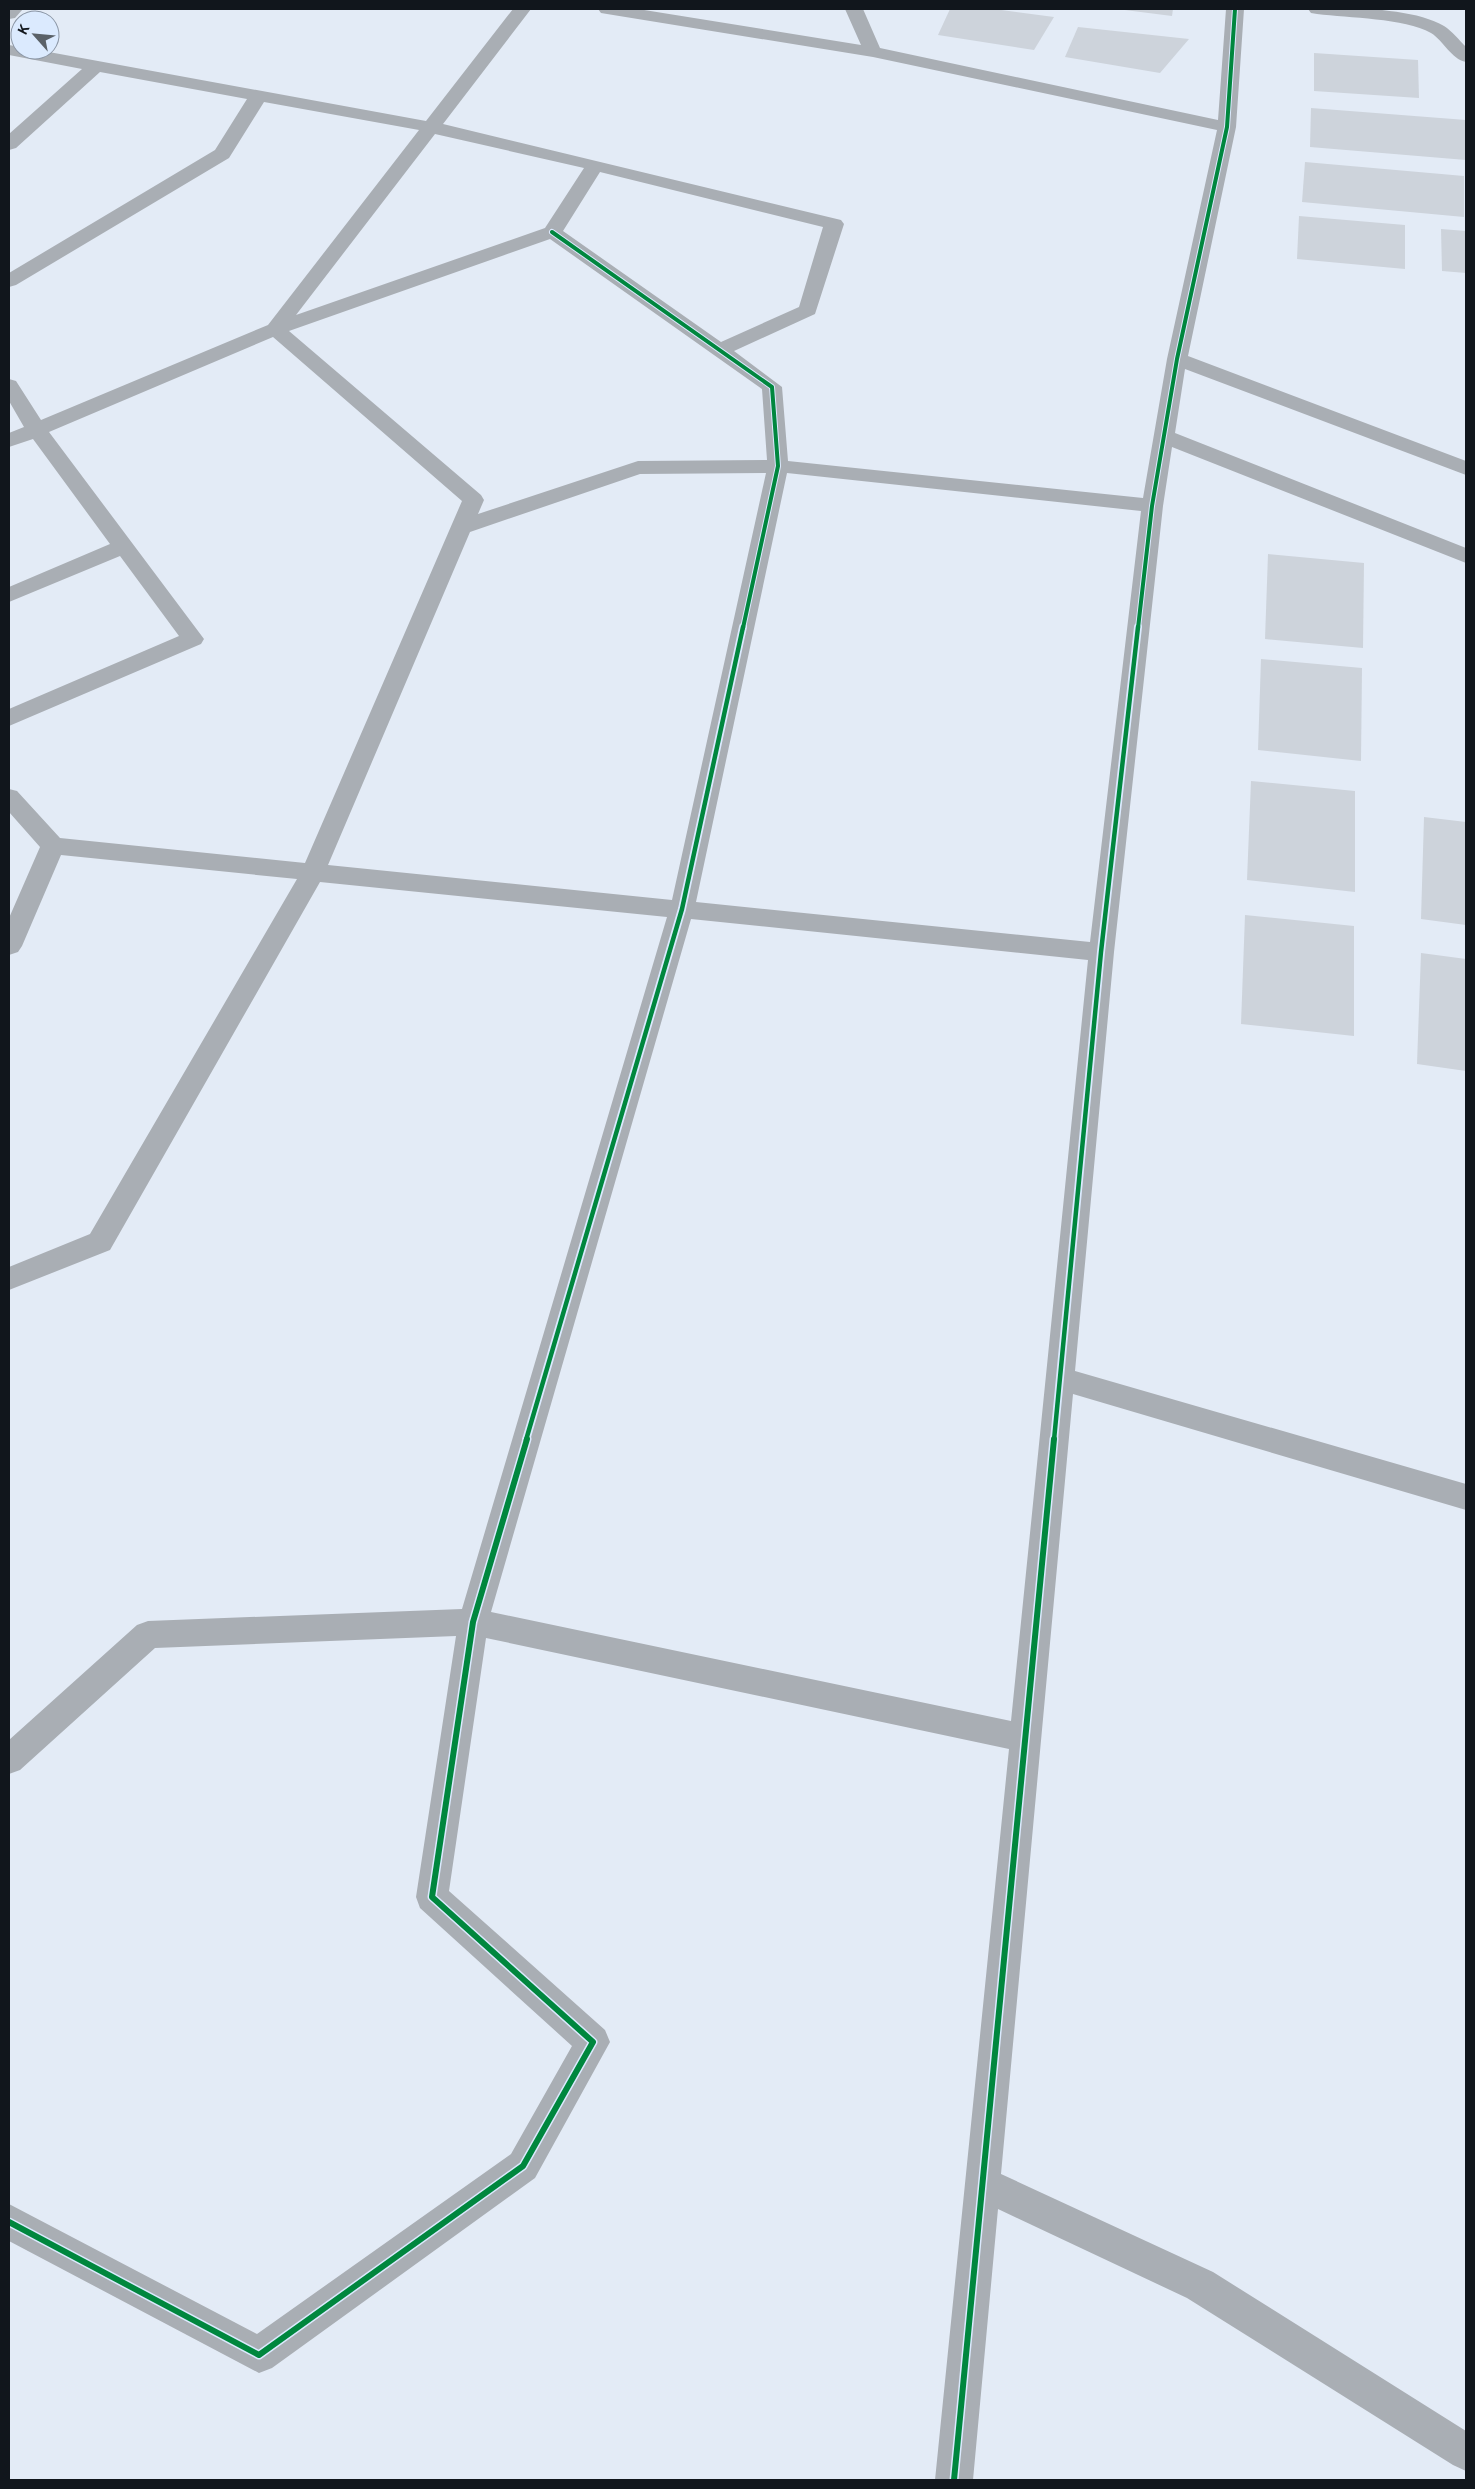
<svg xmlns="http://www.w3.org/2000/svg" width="1475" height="2489" font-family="'DM Sans',sans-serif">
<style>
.building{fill:#cdd3db}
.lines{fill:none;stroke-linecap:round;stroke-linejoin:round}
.minor{fill:#a9aeb4;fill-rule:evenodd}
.cycleway-far2-casing{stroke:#dbeafe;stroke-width:6}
.cycleway-far1-casing{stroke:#dbeafe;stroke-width:8}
.cycleway-casing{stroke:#dbeafe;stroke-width:9}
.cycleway-far2{stroke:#00873e;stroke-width:4}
.cycleway-far1{stroke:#00873e;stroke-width:4.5}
.cycleway{stroke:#00873e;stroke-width:6}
</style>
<rect width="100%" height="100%" fill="#e3ebf6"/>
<g class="building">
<polygon points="950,9 994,9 1054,17 1034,50 938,35"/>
<polygon points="1117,9 1173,9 1172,16"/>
<polygon points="1078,27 1189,39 1160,73 1065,57"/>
<polygon points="1314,53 1418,60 1419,98 1314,91"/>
<polygon points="1311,108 1466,120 1466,160 1310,147"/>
<polygon points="1305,162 1464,176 1464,217 1302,202"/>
<polygon points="1299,216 1405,225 1405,269 1297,259"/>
<polygon points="1441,229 1466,231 1466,273 1442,271"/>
<polygon points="1268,554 1364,563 1363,648 1265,639"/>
<polygon points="1261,659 1362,668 1361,761 1258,750"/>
<polygon points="1251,781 1355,791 1355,892 1247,880"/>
<polygon points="1424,817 1466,822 1466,925 1421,919"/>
<polygon points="1245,915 1354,926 1354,1036 1241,1024"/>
<polygon points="1421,953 1466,959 1466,1071 1417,1064"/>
</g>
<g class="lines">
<g class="minor">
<polygon points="9,9 23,9 15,18 9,19"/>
<path d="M513 9H531L443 124 841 220 844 224 815 314 734 351 782 387 788 461 1143 498 1167 359 1217 130 873 57 607 14 601 13 598 9H638L861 45 845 9H863L880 48 1218 120 1226 9H1244L1236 127 1188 356 1466 461V475L1185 369 1175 433 1466 548V563L1172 447 1163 506 1114 952 1075 1371 1466 1484V1510L1073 1394 1001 2174 1213 2272 1466 2431V2471L1453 2465 1187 2298 998 2209 973 2480H935L1009 1749 486 1638 449 1891 605 2030 610 2042 535 2178 272 2368 259 2373 9 2241V2204L257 2334 511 2154 572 2046 420 1908 416 1897 456 1636 155 1648 20 1770 9 1774V1740L137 1625 148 1621 462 1609 667 917 320 882 110 1250 9 1290V1267L90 1234 297 879 61 855 22 946 18 952 9 955V918L40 847 9 812V789L17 791 60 838 305 863 462 501 273 337 49 432 204 639 201 644 9 726V709L179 636 120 556 9 602V587L110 544 33 439 9 447V433L24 427 9 401V379L16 381 41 420 268 325 419 130 264 102 229 158 16 285 9 287V273L215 150 247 99 100 72 16 148 9 150V134L82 69 9 55V45L20 47V50H38L426 121ZM435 134 584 168 545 228 296 315ZM600 172 823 227 799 307 721 342 563 231ZM550 239 762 389 767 460 638 461 478 514 484 500 481 495 289 331ZM766 473 672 900 328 865 470 532 640 474ZM787 473 1141 511 1090 942 696 902ZM691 919 1088 960 1011 1721 491 1612Z"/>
<path d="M1308 9C1344 7 1413 7 1444 26 1452 31 1459 40 1466 47V62C1451 59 1444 41 1431 33 1404 18 1349 18 1317 14L1311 13Z"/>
</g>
<g class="cycleway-far2-casing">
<g id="cycleway-far2">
<polyline points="552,232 772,387 778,466 743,628"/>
<polyline points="1138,628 1152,506 1177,359 1227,127 1235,9"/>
</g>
</g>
<g class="cycleway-far1-casing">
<g id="cycleway-far1">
<polyline points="526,1440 682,909 743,627"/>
<polyline points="1054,1440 1101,952 1138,627"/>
</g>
</g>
<g class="cycleway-casing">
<g id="cycleway">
<polyline points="9,2222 259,2355 523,2166 593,2042 432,1897 473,1622 527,1439"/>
<polyline points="954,2480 1054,1439"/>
</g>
</g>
<use href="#cycleway-far2" class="cycleway-far2"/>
<use href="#cycleway-far1" class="cycleway-far1"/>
<use href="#cycleway" class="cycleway"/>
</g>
<rect width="1475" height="2489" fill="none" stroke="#11161c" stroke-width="20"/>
<g transform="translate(35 35) rotate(297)"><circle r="24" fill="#dbeafe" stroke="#8a95a4"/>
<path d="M0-4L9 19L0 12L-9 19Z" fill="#5a6168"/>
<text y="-8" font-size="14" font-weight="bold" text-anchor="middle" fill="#11161c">K</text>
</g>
</svg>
